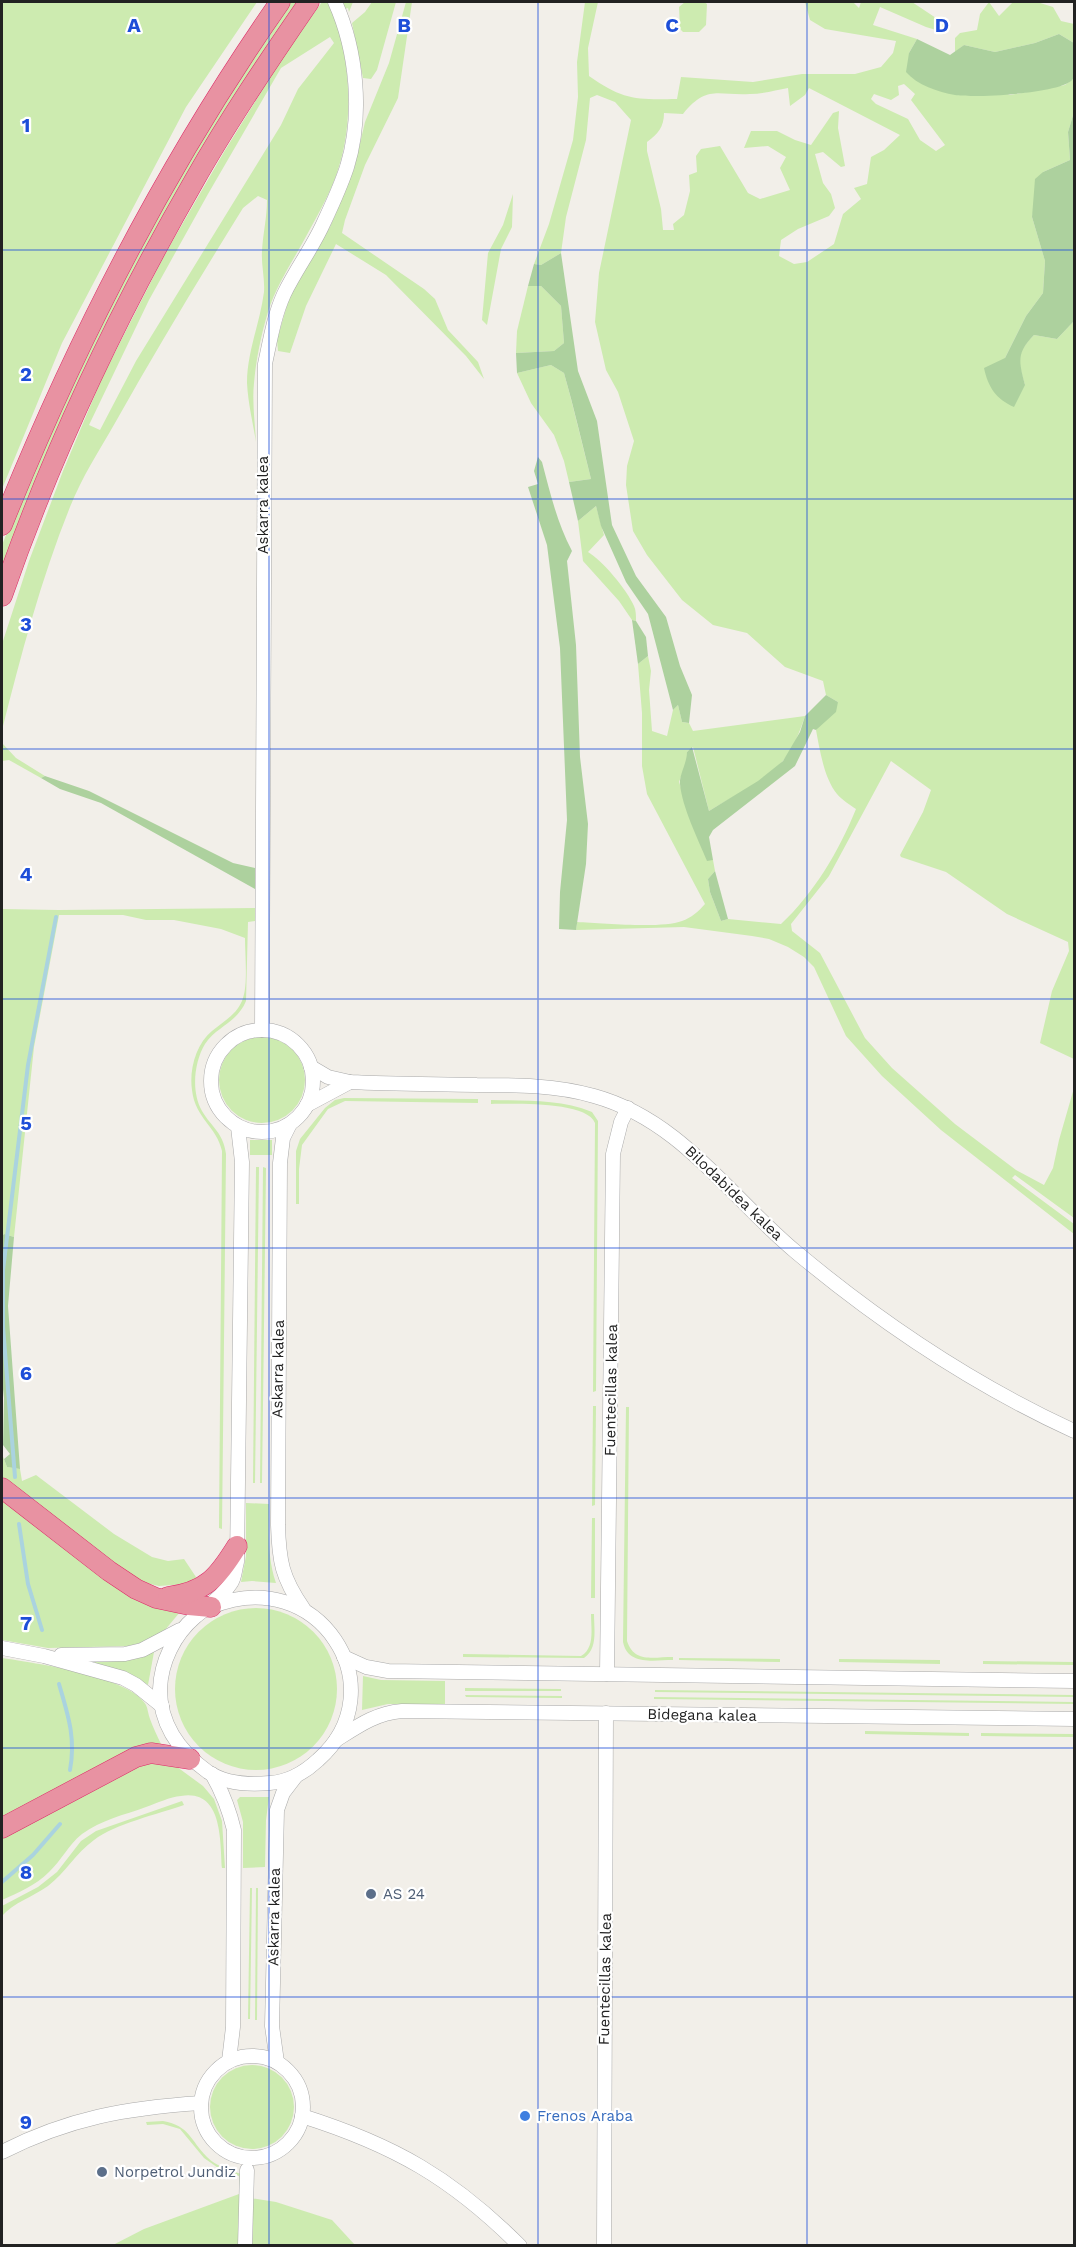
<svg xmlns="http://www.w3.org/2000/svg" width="1076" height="2247" font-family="'Work Sans',sans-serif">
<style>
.grass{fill:#cdebb0;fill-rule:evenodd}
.forest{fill:#add19e}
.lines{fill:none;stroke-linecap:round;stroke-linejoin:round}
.stream{stroke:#aad3df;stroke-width:4}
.minor-casing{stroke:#a9a9a9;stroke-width:15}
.highway-casing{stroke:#dc2a67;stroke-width:21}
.minor{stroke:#fff;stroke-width:14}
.highway{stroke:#e892a2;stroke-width:20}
.grid{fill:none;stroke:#1d4ed8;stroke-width:1.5;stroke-opacity:0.55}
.service-dot{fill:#5c6f8a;stroke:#fff;stroke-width:2}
.shop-dot{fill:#3f7fe0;stroke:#fff;stroke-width:2}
.labels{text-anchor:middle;stroke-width:4.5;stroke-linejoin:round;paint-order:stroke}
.street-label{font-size:15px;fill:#222;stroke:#fff}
.service-label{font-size:15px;fill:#4e5e75;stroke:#fff;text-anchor:start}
.shop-label{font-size:15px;fill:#366cbe;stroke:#fff;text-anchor:start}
.grid-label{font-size:20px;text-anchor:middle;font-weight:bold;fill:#1d4ed8;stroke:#fff;stroke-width:4.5;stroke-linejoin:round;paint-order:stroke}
</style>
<rect width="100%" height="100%" fill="#f2efe9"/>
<g class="grass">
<polygon points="2,2 257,2 186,107 62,343 2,489"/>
<polygon points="288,2 300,2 231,104 2,576 2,545 55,413 161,206"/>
<path d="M322 2H353L349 12 348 8 334 13C352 68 355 132 332 186 325 202 317 216 309 231 295 258 277 283 268 312 261 335 256 360 254 383 252 402 255 423 256 442 253 423 248 403 247 383 247 352 260 323 264 292 265 279 261 264 262 251 263 233 267 218 267 200L258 196 243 208C199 279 156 350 115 423 99 451 82 477 70 507 41 579 21 655 2 730V644L29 561 63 471 102 378 165 254 224 152 282 58ZM330 37 334 43 298 89 281 125 136 361 100 430 89 425 149 300 208 194 281 68Z"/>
<polygon points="372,2 396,2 377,70 371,79 363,78 352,23 365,12"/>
<polygon points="406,2 412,2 398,98 365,165 345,220 342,233 424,289 435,299 448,330 478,362 484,379 466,356 386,275 336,244 306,306 290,353 278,351 277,340 290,295 330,227 354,169 365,122 389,63"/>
<path d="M585 2H598L588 48 589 76C623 100 637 100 677 99L681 77 753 82 802 74H855L881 67 893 53 896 41 825 29 810 20 805 2H853L859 8 861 2H912L948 26 946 33 926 27 880 7 873 25 917 39 909 53 1010 95 1065 85 1073 79 1074 74V112L1068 132 1070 160 1043 172 1032 217 1045 261 1043 293 1026 316 1005 358 1025 385C1018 361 1015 354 1034 335L1057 339 1074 321V1059L1040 1043 1052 991 1069 951 1068 942 1007 914 946 872 901 857 900 855 923 812 931 790 891 761 829 876 791 924 792 931 820 953 865 1038 892 1068 955 1124 1016 1170 1044 1185 1053 1168 1059 1140 1074 1088V1218L1015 1175 1012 1178 1074 1224V1234L941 1130 882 1076 846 1036 814 967 804 957 788 947 769 939 752 936 684 927 576 930 577 922C601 923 661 929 682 921 691 918 699 911 705 904L647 794 642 766V713L638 664 648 656 651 671 649 690 652 731 667 736 673 710 678 705 682 722 689 723 693 731 805 716C800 731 793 750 782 762 762 783 733 796 709 811L693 747 687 752V761L679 782 707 860H713L715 871 708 879 710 892 721 921 728 919 781 924C814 893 839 851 856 809 850 805 842 800 837 794 824 778 820 751 816 730L838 702 826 695 823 681 785 667 747 633 713 625 682 600 647 555 633 531 626 485 627 466 634 441 618 392 606 370 595 322 599 273 631 120 615 102 597 95 590 98 586 140 566 217 561 253 541 265 534 264 549 224 573 140 578 97 577 62ZM904 84 915 94 911 100 945 145 936 151 920 140 908 119 876 104 871 99 874 94 891 100 899 95 898 86ZM788 88 790 106 805 95 809 88 900 135 884 150 871 157 867 184 854 188 861 199 843 214 834 244 807 262 794 264 779 256 781 240 798 229 829 216 835 208 831 194 823 183 815 154 823 152 841 167 845 166 838 128 839 111 833 113 811 145 795 140 777 131H751L744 148 768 146 786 157 780 168 790 190 760 199 748 193 720 146 701 149 696 156 697 172 689 175 690 191 684 215 673 224 674 230H663L661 209 647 151V142C658 134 664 127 664 113L683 114C707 84 718 96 750 94 763 94 776 90 788 88Z"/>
<polygon points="685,2 704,2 707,4 706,25 699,32 683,32 680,29 679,7"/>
<polygon points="989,2 999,16 1013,2 1037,2 1053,7 1061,21 1074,24 1074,43 1059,34 1035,43 995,52 964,45 955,52 955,38 960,33 977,30 980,14"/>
<polygon points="513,194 512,227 501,249 487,325 482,320 488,253 503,225"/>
<polygon points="528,286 541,286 561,306 564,343 554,351 516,353 517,331"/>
<path d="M551 365 564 373C574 409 582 444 591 479L569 482 564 461 554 435 531 403 517 373Z"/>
<path d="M596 506 604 535 588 552C603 561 627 590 634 606 636 610 636 616 636 621L632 620 619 601 583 561 578 521Z"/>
<polygon points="2,743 16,758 45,776 41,778 9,760 2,761"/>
<path d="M255 908V921L248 922 246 1001C237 1023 217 1026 205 1044 194 1062 191 1092 202 1111 212 1128 223 1132 226 1154L222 1529 219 1528 222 1151C217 1127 195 1118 192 1090 189 1070 196 1044 212 1031 224 1021 238 1014 243 998 248 983 245 955 245 938L221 929 174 920H146L123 915H59L34 1047 14 1237 4 1234 2 1236V909L59 910Z"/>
<circle cx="262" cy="1080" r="43"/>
<polygon points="344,1098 478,1099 478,1103 345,1101 328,1109 302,1145 299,1169 299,1204 296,1204 296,1151 300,1139 325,1108 335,1100"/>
<path d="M491 1100C525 1101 560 1099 592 1112L598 1121 596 1391 593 1392 595 1123C586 1101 513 1104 491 1104Z"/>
<rect x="250" y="1140" width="22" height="15"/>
<polygon points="256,1167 259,1167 255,1483 253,1483"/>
<polygon points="263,1167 266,1168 262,1483 260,1483"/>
<polygon points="593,1406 596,1406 595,1505 592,1506"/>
<path d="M626 1407H629L627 1641C634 1663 653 1657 673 1657V1660C654 1660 628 1666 623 1642Z"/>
<polygon points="2,1454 7,1467 20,1469 22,1481 36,1475 114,1534 152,1557 168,1561 184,1559 198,1580 186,1584 159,1586 141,1582 116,1567 2,1478"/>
<polygon points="2,1497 180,1612 165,1630 145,1642 129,1646 48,1648 2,1640"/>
<path d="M246 1503 269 1504C269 1531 267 1557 276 1583L252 1581 241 1582 246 1556Z"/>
<polygon points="592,1518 595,1518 595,1598 591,1598"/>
<circle cx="256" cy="1689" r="81"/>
<path d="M591 1614H594C594 1629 598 1649 584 1658L463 1657V1654L581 1656C595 1648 591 1629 591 1614Z"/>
<polygon points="154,1652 148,1685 134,1676 95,1664 95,1662 131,1660"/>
<path d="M2 1658C34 1663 130 1676 146 1705 148 1709 148 1714 150 1719 153 1727 157 1736 161 1744L147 1747 2 1822Z"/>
<polygon points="679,1658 780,1659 780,1662 679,1660"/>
<polygon points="839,1659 940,1660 940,1664 839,1662"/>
<polygon points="983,1661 1074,1662 1074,1665 983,1664"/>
<polygon points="363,1676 381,1680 445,1681 445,1704 388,1704 362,1710"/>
<polygon points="465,1688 561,1689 561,1691 465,1691"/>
<polygon points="655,1690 1074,1695 1074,1697 655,1692"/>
<polygon points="465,1695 562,1696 562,1698 466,1697"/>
<polygon points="654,1697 1074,1702 1074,1704 654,1699"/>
<polygon points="865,1731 969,1733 969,1736 865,1734"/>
<polygon points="981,1733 1074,1734 1074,1737 981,1736"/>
<path d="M160 1761 173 1764 203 1786 214 1799 222 1821 225 1868H222C220 1841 223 1789 181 1796 170 1797 157 1803 146 1807 124 1815 101 1820 82 1834 68 1845 62 1860 49 1872 36 1885 18 1893 2 1900V1837L146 1763Z"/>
<polygon points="240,1797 269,1797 266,1820 265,1867 243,1868 243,1822 237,1800"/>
<path d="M182 1801 184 1805C158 1814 115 1824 94 1840 76 1853 65 1873 48 1886 33 1897 14 1902 2 1916V1906L38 1887 57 1872 81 1841 96 1831Z"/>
<polygon points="250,1888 252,1888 250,2019 248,2019"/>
<polygon points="256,1888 258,1888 257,2020 255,2020"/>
<circle cx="252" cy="2107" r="42"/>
<path d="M163 2121C190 2126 190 2140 207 2157 216 2166 229 2170 241 2174V2245L111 2246 144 2229 239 2194V2176L224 2172 204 2158 180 2129 163 2124 147 2125 146 2122Z"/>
<polygon points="250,2198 276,2202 332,2220 355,2245 248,2246"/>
</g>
<g class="forest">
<path d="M1059 34 1074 43C1075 52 1076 72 1073 79 1062 94 974 98 955 95 938 92 917 85 906 72L909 53 917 39 950 55 964 45 995 52 1035 43Z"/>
<path d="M1074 112V321L1057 339 1034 335C1016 353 1019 362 1025 385L1014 407C996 399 988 387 984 368L1005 358 1026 316 1043 293 1045 261 1032 217 1035 179 1043 172 1070 160 1068 132Z"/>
<path d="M561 253 578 371 597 421 612 525 636 576 666 617 680 666 692 695 689 723 682 722 678 705 673 710 648 614 626 582 601 526 596 506 578 521 569 482 591 479C582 443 574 408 564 373L551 365 517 373 516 353 554 351 564 343 561 306 541 286H528L534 264 541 265Z"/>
<path d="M538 457 542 462C550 492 557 523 572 551L567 561 576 645 580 757 588 824 586 864 576 930 559 929 560 892 567 820 560 648 547 545 528 487 538 484 534 471Z"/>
<polygon points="632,620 636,621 646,637 648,656 638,664"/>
<path d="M826 695 838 702 836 712 816 730 813 729 795 766 713 830 709 837 713 860 707 861C698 839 682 807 680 784 679 775 687 763 687 752L692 747 709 811 758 781 783 761 800 732 805 716Z"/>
<polygon points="45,776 89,791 233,863 255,868 255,889 101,803 60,789 41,778"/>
<polygon points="715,871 728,919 721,921 710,892 708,879"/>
<polygon points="4,1234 14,1237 8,1306 20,1469 7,1467 4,1459 10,1454 3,1445 4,1398 2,1380 2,1236"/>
</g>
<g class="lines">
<g class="stream">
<polyline points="15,1477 3,1327 3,1270 28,1065 56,917"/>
<polyline points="19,1524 28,1584 42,1630"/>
<path d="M59 1684C68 1715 76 1738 70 1770"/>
<polyline points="2,1882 33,1855 60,1824"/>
</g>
<g class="minor-casing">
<g id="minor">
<path d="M262 1030 265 364C270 341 274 316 284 294 296 269 313 247 324 222 332 205 341 185 347 167 363 115 357 51 335 2"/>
<circle cx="262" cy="1081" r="51"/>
<path d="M311 1067 328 1077 350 1082C392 1084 435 1084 477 1085 516 1085 556 1085 594 1096 681 1120 730 1197 796 1252 881 1323 974 1385 1074 1431"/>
<polyline points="307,1105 350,1082"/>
<path d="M290 1124 283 1138 280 1163 278 1525C279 1561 282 1578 303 1608"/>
<path d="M211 1607C318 1562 399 1689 318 1760 305 1772 288 1782 270 1783 249 1785 226 1784 208 1772 180 1752 160 1725 160 1689 161 1662 174 1635 195 1617 208 1606 221 1598 231 1583 235 1578 235 1568 237 1562L242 1162 238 1127"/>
<polyline points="2,1648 44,1656 123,1678 136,1685 162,1706"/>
<polyline points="61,1655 125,1654 142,1650 180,1630"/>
<polyline points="344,1657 366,1667 388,1671 1074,1681"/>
<polyline points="607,1674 613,1154 621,1122 628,1108"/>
<path d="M336 1740C358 1726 376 1713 402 1711L1074 1719"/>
<path d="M212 1774C223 1793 229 1809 234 1830L233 2027 229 2061"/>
<circle cx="252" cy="2107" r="51"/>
<polyline points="277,2062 272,2026 277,1810 283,1793 296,1776"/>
<path d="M302 2116C394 2145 452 2178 520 2246"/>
<path d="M2 2152C69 2118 126 2108 201 2103"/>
<polyline points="245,2246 247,2170"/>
<polyline points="604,2246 606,1713"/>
</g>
</g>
<g class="highway-casing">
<g id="highway">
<path d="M2 525C76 341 166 165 280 2"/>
<path d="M2 596C52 452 118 313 194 181 229 119 269 60 309 2"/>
<polyline points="2,1488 109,1571 136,1589 156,1598 189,1605 211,1607"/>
<path d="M168 1597C206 1592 218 1577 237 1546"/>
<polyline points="2,1828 136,1757 151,1753 190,1759"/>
</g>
</g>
<use href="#minor" class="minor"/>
<use href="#highway" class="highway"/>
</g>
<path class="grid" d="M269 2V2246M538 2V2246M807 2V2246M2 250H1074M2 499H1074M2 749H1074M2 999H1074M2 1248H1074M2 1498H1074M2 1748H1074M2 1997H1074"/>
<g class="service-dot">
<circle cx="371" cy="1894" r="6"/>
<circle cx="102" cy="2172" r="6"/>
</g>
<circle class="shop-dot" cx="525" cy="2116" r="6"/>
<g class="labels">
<g class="street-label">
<text transform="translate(263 505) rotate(-90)" y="5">Askarra kalea</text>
<text transform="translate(734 1193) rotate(44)" y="5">Bilodabidea kalea</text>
<text transform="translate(278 1369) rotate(-89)" y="5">Askarra kalea</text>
<text transform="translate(611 1390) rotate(-89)" y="5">Fuentecillas kalea</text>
<text transform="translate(702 1715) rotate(1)" y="5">Bidegana kalea</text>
<text transform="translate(274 1917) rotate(-89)" y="5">Askarra kalea</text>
<text transform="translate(605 1979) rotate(-89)" y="5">Fuentecillas kalea</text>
</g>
<g class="service-label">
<text x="383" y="1899">AS 24</text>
<text x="114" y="2177">Norpetrol Jundiz</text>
</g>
<g class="shop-label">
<text x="537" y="2121">Frenos Araba</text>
</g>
</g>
<g class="grid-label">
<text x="134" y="32">A</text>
<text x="404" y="32">B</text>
<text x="672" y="32">C</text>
<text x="942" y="32">D</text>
<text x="26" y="132">1</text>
<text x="26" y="381">2</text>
<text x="26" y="631">3</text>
<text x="26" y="881">4</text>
<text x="26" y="1130">5</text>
<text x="26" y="1380">6</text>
<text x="26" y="1630">7</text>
<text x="26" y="1879">8</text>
<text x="26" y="2129">9</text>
</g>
<rect width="1076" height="2247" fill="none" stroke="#222222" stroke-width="6"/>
</svg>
